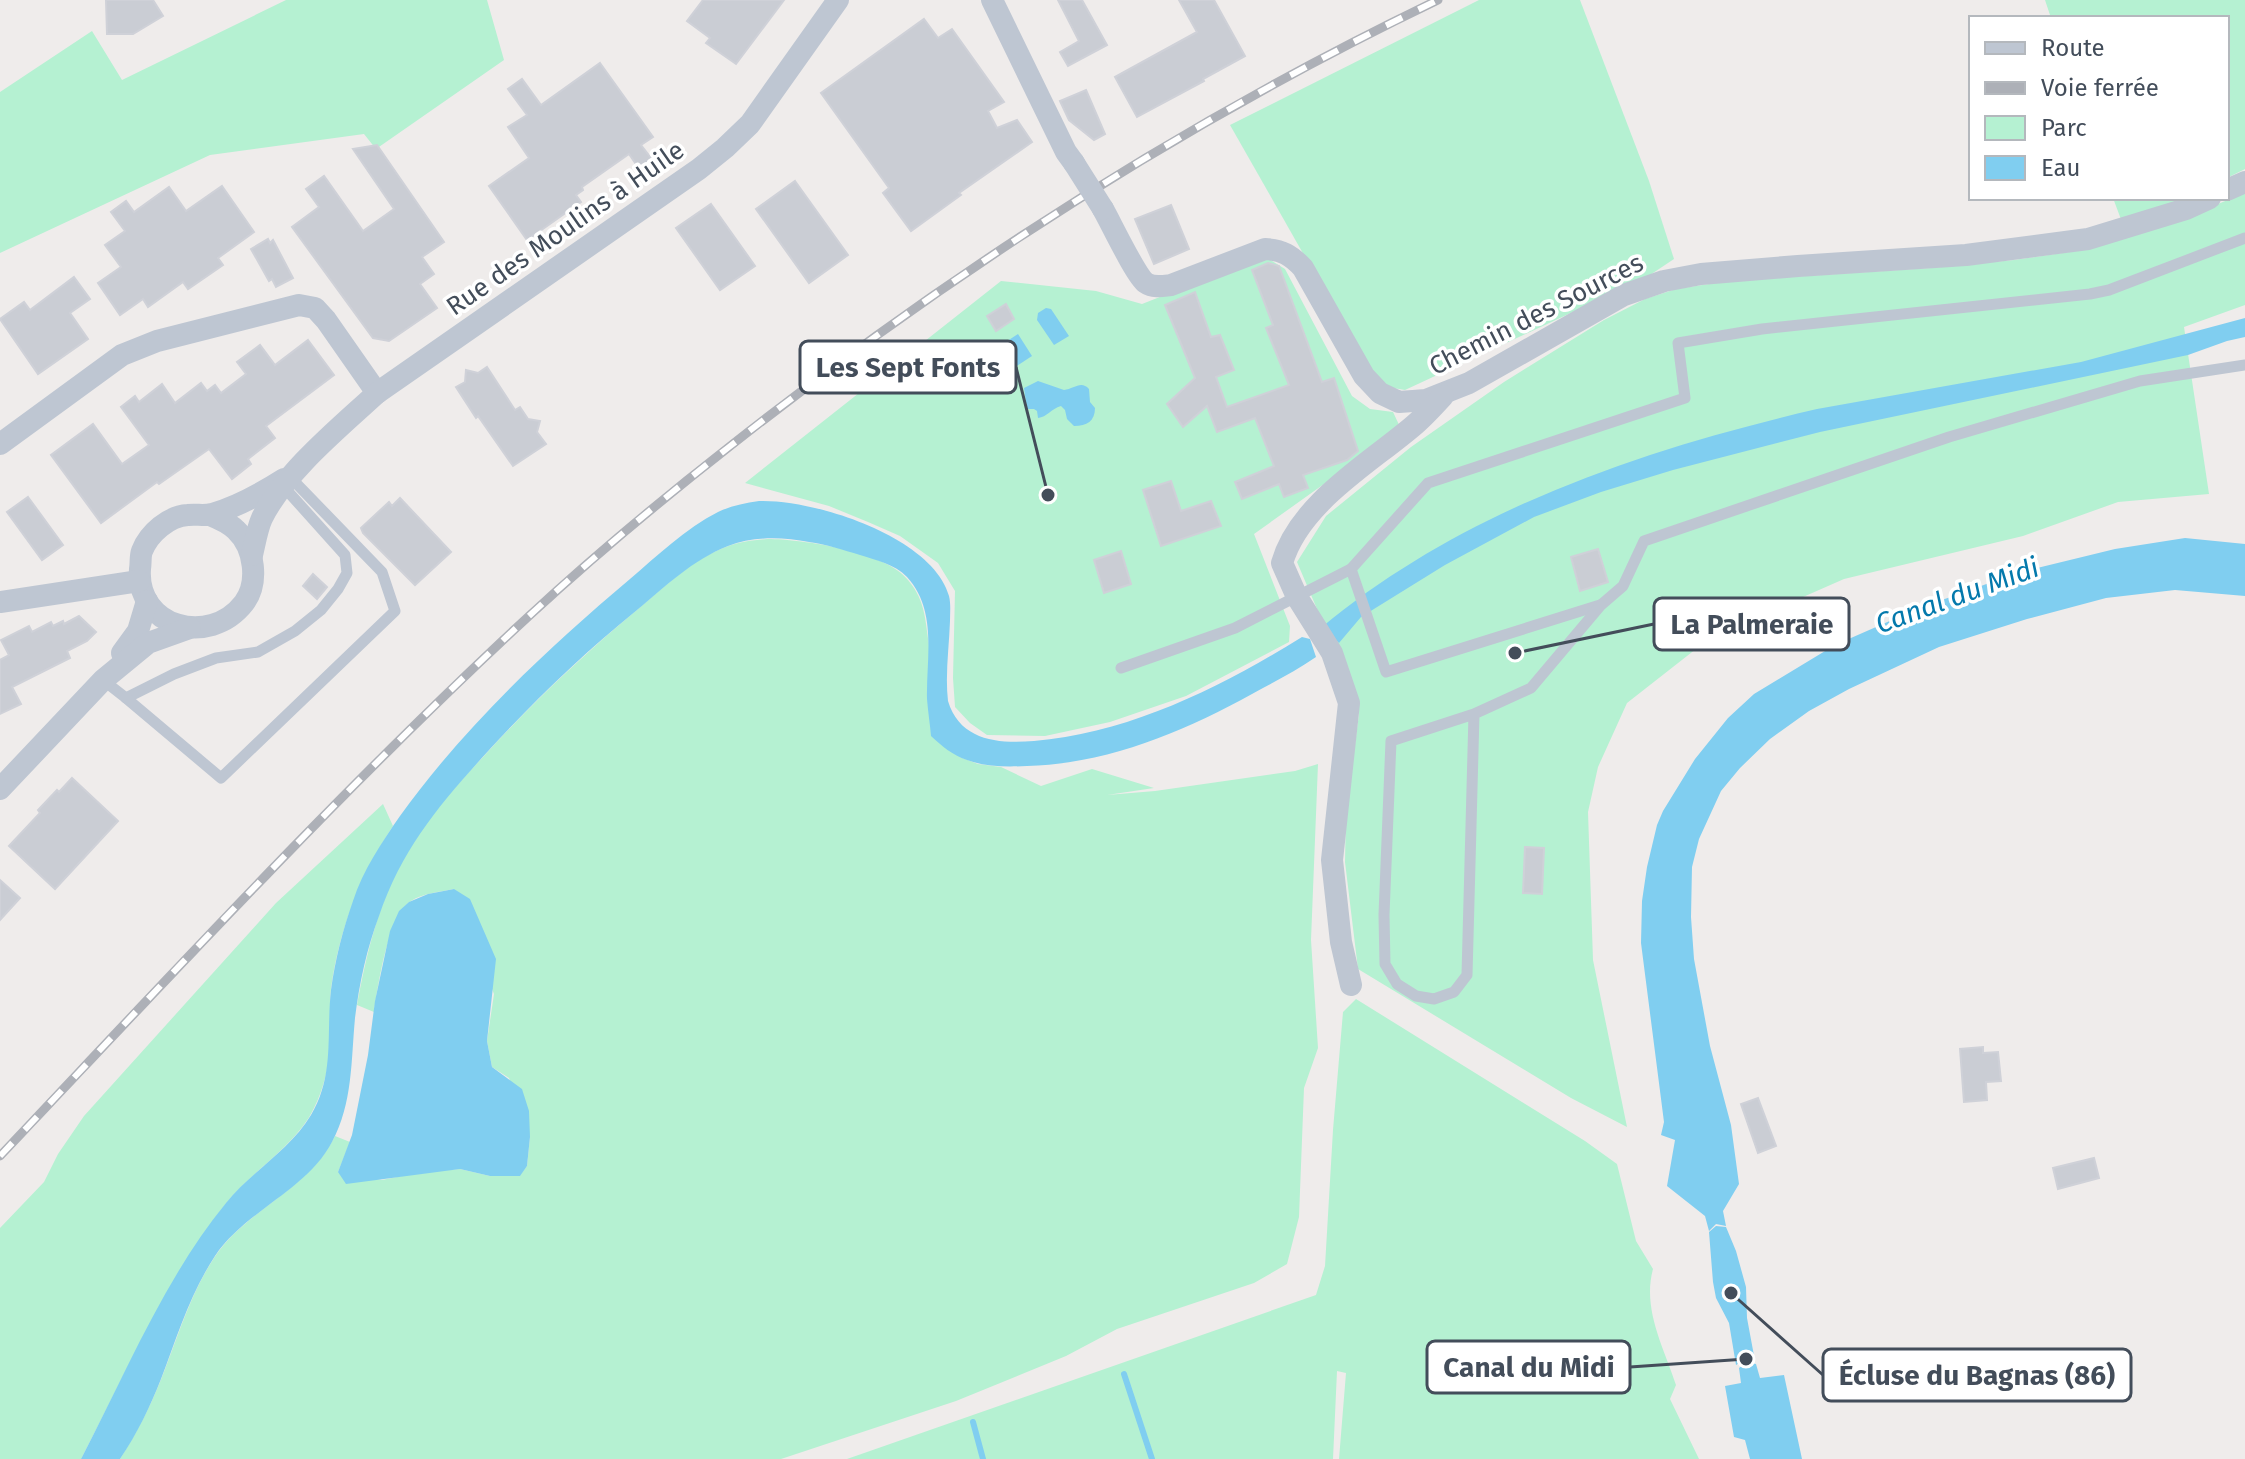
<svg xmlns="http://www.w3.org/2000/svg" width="2245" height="1459" font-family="'Fira Sans',sans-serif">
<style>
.green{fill:#b5f1d2}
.water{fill:#80cef0}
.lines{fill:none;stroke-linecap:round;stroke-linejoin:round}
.stream{stroke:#80cef0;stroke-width:6}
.building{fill:#cacdd4;stroke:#cfd1d8;stroke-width:2}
.lane{stroke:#bec6d2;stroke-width:11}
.street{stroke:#bec6d2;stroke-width:22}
.rail-casing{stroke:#adb0b7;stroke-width:9}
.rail{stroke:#fff;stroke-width:6;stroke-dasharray:18;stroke-linecap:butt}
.street-bridge{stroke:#bec6d2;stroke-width:22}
.labels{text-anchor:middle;stroke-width:7;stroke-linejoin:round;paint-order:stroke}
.street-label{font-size:26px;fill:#434d5a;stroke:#fff}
.water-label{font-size:28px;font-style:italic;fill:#0479ac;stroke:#fff}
.leader{fill:none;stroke:#434d5a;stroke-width:3}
.callout-dot{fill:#434d5a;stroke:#fff;stroke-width:3}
.callout{fill:#fff;stroke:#434d5a;stroke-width:3}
.callout-label{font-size:28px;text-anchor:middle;font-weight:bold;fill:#434d5a}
</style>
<rect width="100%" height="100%" fill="#efeceb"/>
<g class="green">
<polygon points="286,0 487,0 504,60 376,149 364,134 210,155 0,253 0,92 92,31 122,80"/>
<polygon points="1479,0 1580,0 1649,181 1674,259 1644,279 1405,390 1387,387 1371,373 1230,125"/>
<polygon points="2045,0 2245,0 2245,169 2227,178 2227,18 2051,18"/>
<polygon points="2245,193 2245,305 2184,327 2209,494 2118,502 2023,536 1844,579 1710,638 1627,703 1598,767 1588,812 1593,960 1627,1127 1571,1098 1358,969 1345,862 1346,813 1359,714 1348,667 1320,616 1297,562 1326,516 1411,447 1504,382 1604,320 1645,299 1676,289 1729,281 1931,268 2014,260 2083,250 2171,223"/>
<polygon points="2113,198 2188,198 2122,222"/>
<polygon points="1264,256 1285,269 1352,396 1370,409 1393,412 1401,429 1254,534 1290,626 1289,642 1186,696 1110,722 1045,736 987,735 970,723 955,707 953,678 955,591 938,563 900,536 868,522 829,506 745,483 1001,281 1096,291 1142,304"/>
<path d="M768 539C802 539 887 552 908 580 927 602 925 624 930 650 938 686 950 722 960 757L978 764 1001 767 1041 786 1092 769 1154 788 1107 795 1155 791 1295 771 1318 764 1311 940 1318 1048 1304 1088 1299 1217 1287 1264 1254 1283 1117 1329 1066 1356 956 1401 781 1459H120C136 1434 149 1409 160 1382 177 1340 189 1296 214 1258 246 1209 309 1190 335 1136L350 1142 338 1172 382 1180 422 1172 460 1169 490 1176H519L527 1166 530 1137 509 1078 492 1067 487 1041 494 994 454 889C440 892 423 893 411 901 388 915 378 986 374 1012L357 1005C366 956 378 905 402 861 423 821 454 788 484 756 532 703 583 655 638 609 661 590 683 568 710 554 729 544 747 540 768 539Z"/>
<path d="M383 804 393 826C360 876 339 930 331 989 329 1007 331 1026 330 1044 329 1066 324 1088 314 1108 297 1145 249 1173 224 1206 165 1283 126 1373 81 1459H0V1228L44 1182 58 1154 84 1116 276 903Z"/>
<path d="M1356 999 1585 1141 1617 1164 1636 1241 1653 1269C1642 1309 1664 1348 1676 1385L1670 1399 1699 1459H1339L1346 1373 1337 1371 1333 1459H847L1316 1295 1325 1266 1333 1130 1343 1012Z"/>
</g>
<g class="water">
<polygon points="1046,308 1051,309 1069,336 1054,345 1037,320 1038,313"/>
<path d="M2245 318V337L2227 341 2188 355 1820 432 1673 470 1601 492 1534 517 1445 565 1361 617 1339 643 1322 627C1463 510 1641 450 1817 409L2081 362Z"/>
<polygon points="1018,334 1032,356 986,386 972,364"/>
<path d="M1038 381 1064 390C1074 389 1081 380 1089 389L1090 402 1095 408C1095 421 1087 426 1074 426L1067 419 1065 410 1061 406C1051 409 1047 417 1038 418L1037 411 1034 409H1027L1024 388Z"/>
<path d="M759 501C814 499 933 537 949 596 951 604 950 613 950 621 949 648 945 675 948 701 960 741 999 744 1034 741 1130 733 1221 687 1302 637L1310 639 1316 657C1296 671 1274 682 1252 694 1183 732 1107 764 1027 766 1006 767 986 767 967 760 952 755 942 746 931 736 930 724 928 712 927 699 926 658 938 611 907 577 895 564 875 560 860 555 843 550 826 544 809 542 783 537 753 536 728 546 692 560 665 587 637 610 584 653 536 699 490 749 441 803 403 846 379 916 367 948 359 984 355 1018 351 1060 353 1103 332 1142 307 1190 245 1211 215 1256 190 1294 177 1337 161 1379 150 1407 137 1434 120 1459H81C126 1373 164 1279 226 1203 251 1172 290 1150 311 1115 335 1075 326 1034 331 990 335 960 343 929 353 901 363 870 382 842 400 816 464 727 547 649 630 579 657 556 686 528 718 512 731 506 744 503 759 501Z"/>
<polygon points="2185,538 2245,544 2245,596 2175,590 2106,598 2027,619 1939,647 1849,689 1809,711 1770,739 1740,768 1721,791 1699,839 1692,867 1691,917 1694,959 1710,1046 1731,1125 1739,1184 1723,1211 1726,1226 1716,1224 1709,1231 1705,1216 1667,1186 1675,1140 1661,1135 1664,1122 1641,943 1642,901 1647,867 1657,825 1663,811 1695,759 1728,718 1754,694 1835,645 1917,609 2017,573 2115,549"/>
<polygon points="454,889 470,899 496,959 487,1041 492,1067 522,1089 529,1111 530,1137 527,1166 520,1176 490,1176 460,1169 346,1184 338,1172 352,1135 368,1055 375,1001 390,931 399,911 409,902 428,894"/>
<polygon points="1716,1226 1726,1227 1736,1251 1746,1287 1747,1318 1755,1361 1746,1359 1736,1365 1729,1323 1716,1298 1713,1282 1709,1232"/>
<polygon points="1747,1362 1756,1364 1760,1378 1784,1375 1802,1459 1750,1459 1745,1440 1734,1437 1725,1386 1741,1383 1739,1368"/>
</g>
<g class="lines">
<g class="stream">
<polyline points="1124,1374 1152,1459"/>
<polyline points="973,1422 983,1459"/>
</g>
</g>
<g class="building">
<polygon points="106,0 153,0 163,16 133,34 107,34"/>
<polygon points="703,0 784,0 736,64 706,43 710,38 687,21"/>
<polygon points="1058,0 1082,0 1107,45 1068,66 1060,52 1079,41"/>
<polygon points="1179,0 1214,0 1245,56 1203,79 1204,81 1137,117 1115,77 1197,32"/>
<polygon points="924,19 938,38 952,29 1004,102 988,111 997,128 1017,120 1032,142 959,193 961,195 911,231 883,193 889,188 821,93"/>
<polygon points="600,63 653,137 641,145 658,167 644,176 629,154 582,187 583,190 576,195 581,202 527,240 489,186 529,158 508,127 527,115 508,89 522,79 541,105"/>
<polygon points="1086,90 1105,134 1094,140 1069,120 1060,101"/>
<polygon points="377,145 444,242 422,257 434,274 420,284 437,308 389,341 373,338 292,227 319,207 306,189 324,176 363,231 394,209 353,149"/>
<polygon points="795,181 848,255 809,283 756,209"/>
<polygon points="222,186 254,232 218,258 223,265 188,289 183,282 148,307 143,299 120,315 98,283 121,267 105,245 125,231 111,212 126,201 134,212 169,187 186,211"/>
<polygon points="711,204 755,266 720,290 676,228"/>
<polygon points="1171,205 1189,249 1154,264 1135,219"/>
<polygon points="268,239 270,243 273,240 293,278 276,287 272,279 269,281 251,249"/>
<polygon points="1268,263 1279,266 1322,382 1334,378 1358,451 1347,460 1303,475 1308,488 1284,497 1279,484 1242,499 1235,482 1274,466 1255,418 1217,432 1207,406 1183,427 1167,404 1195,378 1165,305 1195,292 1211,337 1220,335 1234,370 1216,377 1227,407 1289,385 1266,328 1273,325 1252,270"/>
<polygon points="74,277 90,299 70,313 88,339 38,374 0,319 24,302 30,310"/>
<polygon points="1006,304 1014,319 996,331 987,316"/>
<polygon points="308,340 334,375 266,426 275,438 248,459 251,464 232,479 209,449 159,484 157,482 101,523 51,455 93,424 122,464 149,445 121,407 135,396 139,402 162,384 175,403 201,383 207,391 215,385 221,393 246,374 237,362 260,345 275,365"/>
<polygon points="487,367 515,410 520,407 528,419 540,421 537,432 546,444 513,466 478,416 476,418 456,387 465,382 466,370 478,373"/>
<polygon points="1171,481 1181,511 1211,501 1221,526 1161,546 1143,490"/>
<polygon points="28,497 63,545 42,560 7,512"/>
<polygon points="400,498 451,552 415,585 363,533 361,528 389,502 392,506"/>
<polygon points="1598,549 1608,582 1580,591 1571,557"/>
<polygon points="1121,551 1131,584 1104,593 1094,560"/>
<polygon points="313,574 327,587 317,599 303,586"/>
<polygon points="79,616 96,632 87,641 67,651 70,658 12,687 21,704 0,714 0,660 9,655 1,640 29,626 32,632 51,622 53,626 63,621 64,624"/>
<polygon points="72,778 118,821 55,889 9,846 40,813 38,810 57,790 59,792"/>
<polygon points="1525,847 1544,848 1542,894 1523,893"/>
<polygon points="0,880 20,898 0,920"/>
<polygon points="1983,1047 1983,1053 1998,1052 2001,1081 1986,1082 1987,1100 1964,1102 1960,1049"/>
<polygon points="1758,1098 1776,1146 1758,1153 1741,1104"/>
<polygon points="2094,1158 2099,1178 2058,1189 2053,1168"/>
</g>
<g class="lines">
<g class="lane">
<polyline points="1351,569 1428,483 1685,398 1678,343 1762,329 2090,294 2109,290 2245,238"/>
<polyline points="1121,668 1235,628 1351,569 1386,672 1600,605"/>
<polyline points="103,680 126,698 174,674 216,658 258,652 295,631 321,610 338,589 347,573 345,555 283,486"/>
<polyline points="126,698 221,778 395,611 382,572 291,478"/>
<polyline points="1474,714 1467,975 1454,992 1434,999 1416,996 1397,984 1385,964 1384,915 1391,741 1474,714 1531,688 1601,605 1623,586 1644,541 1949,437 2140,381 2245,365"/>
</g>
<g class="street">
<polyline points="992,0 1066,152 1074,163"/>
<polyline points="2227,190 2245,182"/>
<path d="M1103 209C1111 223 1136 276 1146 283 1153 288 1163 286 1171 285L1265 249C1282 250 1291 255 1303 268L1364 376 1380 393 1399 402 1413 401 1426 400 1469 383 1624 295 1664 281 1701 274 1798 266 1966 255 2088 239 2186 209 2210 198"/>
<polyline points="0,444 122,355 157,341 299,305 315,308 326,320 377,393"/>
<path d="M210 515C220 519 229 523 236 530 255 548 259 583 244 603 209 648 136 627 140 569 141 564 140 556 142 551 149 533 169 516 188 515 196 514 204 516 212 514 237 507 262 493 284 479"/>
<path d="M252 555C255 543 257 529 262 518 285 472 339 428 377 393L699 169 725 148 750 124 838 0"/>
<polyline points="0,602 139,581"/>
<polyline points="122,653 138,631 147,601"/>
<polyline points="0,789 103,680 148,643 190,628"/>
<path d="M1351 985 1341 942 1332 860 1349 703 1332 653 1297 597 1282 563C1299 504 1367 465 1412 427 1423 418 1433 407 1443 396"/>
</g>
<g class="rail-casing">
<path id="rail" d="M0 1156C173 973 344 787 529 616 593 557 660 501 729 447 948 274 1186 121 1438 0"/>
</g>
<use href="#rail" class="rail"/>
<polyline class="street-bridge" points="1074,163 1103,209"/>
</g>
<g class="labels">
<g class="street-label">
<text transform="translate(565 228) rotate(-35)" y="9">Rue des Moulins à Huile</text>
<text transform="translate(1536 314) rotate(-27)" y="9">Chemin des Sources</text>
</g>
<g class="water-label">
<text transform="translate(1957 595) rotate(-20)" y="10">Canal du Midi</text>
</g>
</g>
<path class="leader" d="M1048 495L1016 367M1515 653L1654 624M1746 1359L1630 1367M1731 1293L1823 1375"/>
<g class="callout-dot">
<circle cx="1048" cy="495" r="8"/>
<circle cx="1515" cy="653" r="8"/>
<circle cx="1746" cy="1359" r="8"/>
<circle cx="1731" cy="1293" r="8"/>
</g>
<g class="callout">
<rect x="800" y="341" width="216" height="52" rx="8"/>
<rect x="1654" y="598" width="195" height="52" rx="8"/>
<rect x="1427" y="1341" width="203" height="52" rx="8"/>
<rect x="1823" y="1349" width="308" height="52" rx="8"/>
</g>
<g class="callout-label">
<text x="908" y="377">Les Sept Fonts</text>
<text x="1752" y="634">La Palmeraie</text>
<text x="1529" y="1377">Canal du Midi</text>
<text x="1977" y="1385">Écluse du Bagnas (86)</text>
</g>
<rect x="1969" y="16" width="260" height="184" fill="#ffffff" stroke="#b4b8bd" stroke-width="2"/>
<rect x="1985" y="42" width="40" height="12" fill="#bec6d2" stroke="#b4b8bd" stroke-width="2"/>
<text x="2041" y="56" font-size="24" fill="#434d5a">Route</text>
<rect x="1985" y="82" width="40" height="12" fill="#adb0b7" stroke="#b4b8bd" stroke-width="2"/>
<text x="2041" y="96" font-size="24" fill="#434d5a">Voie ferrée</text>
<rect x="1985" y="116" width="40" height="24" fill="#b5f1d2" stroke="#b4b8bd" stroke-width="2"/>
<text x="2041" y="136" font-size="24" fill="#434d5a">Parc</text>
<rect x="1985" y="156" width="40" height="24" fill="#80cef0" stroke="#b4b8bd" stroke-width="2"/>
<text x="2041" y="176" font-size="24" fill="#434d5a">Eau</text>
</svg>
